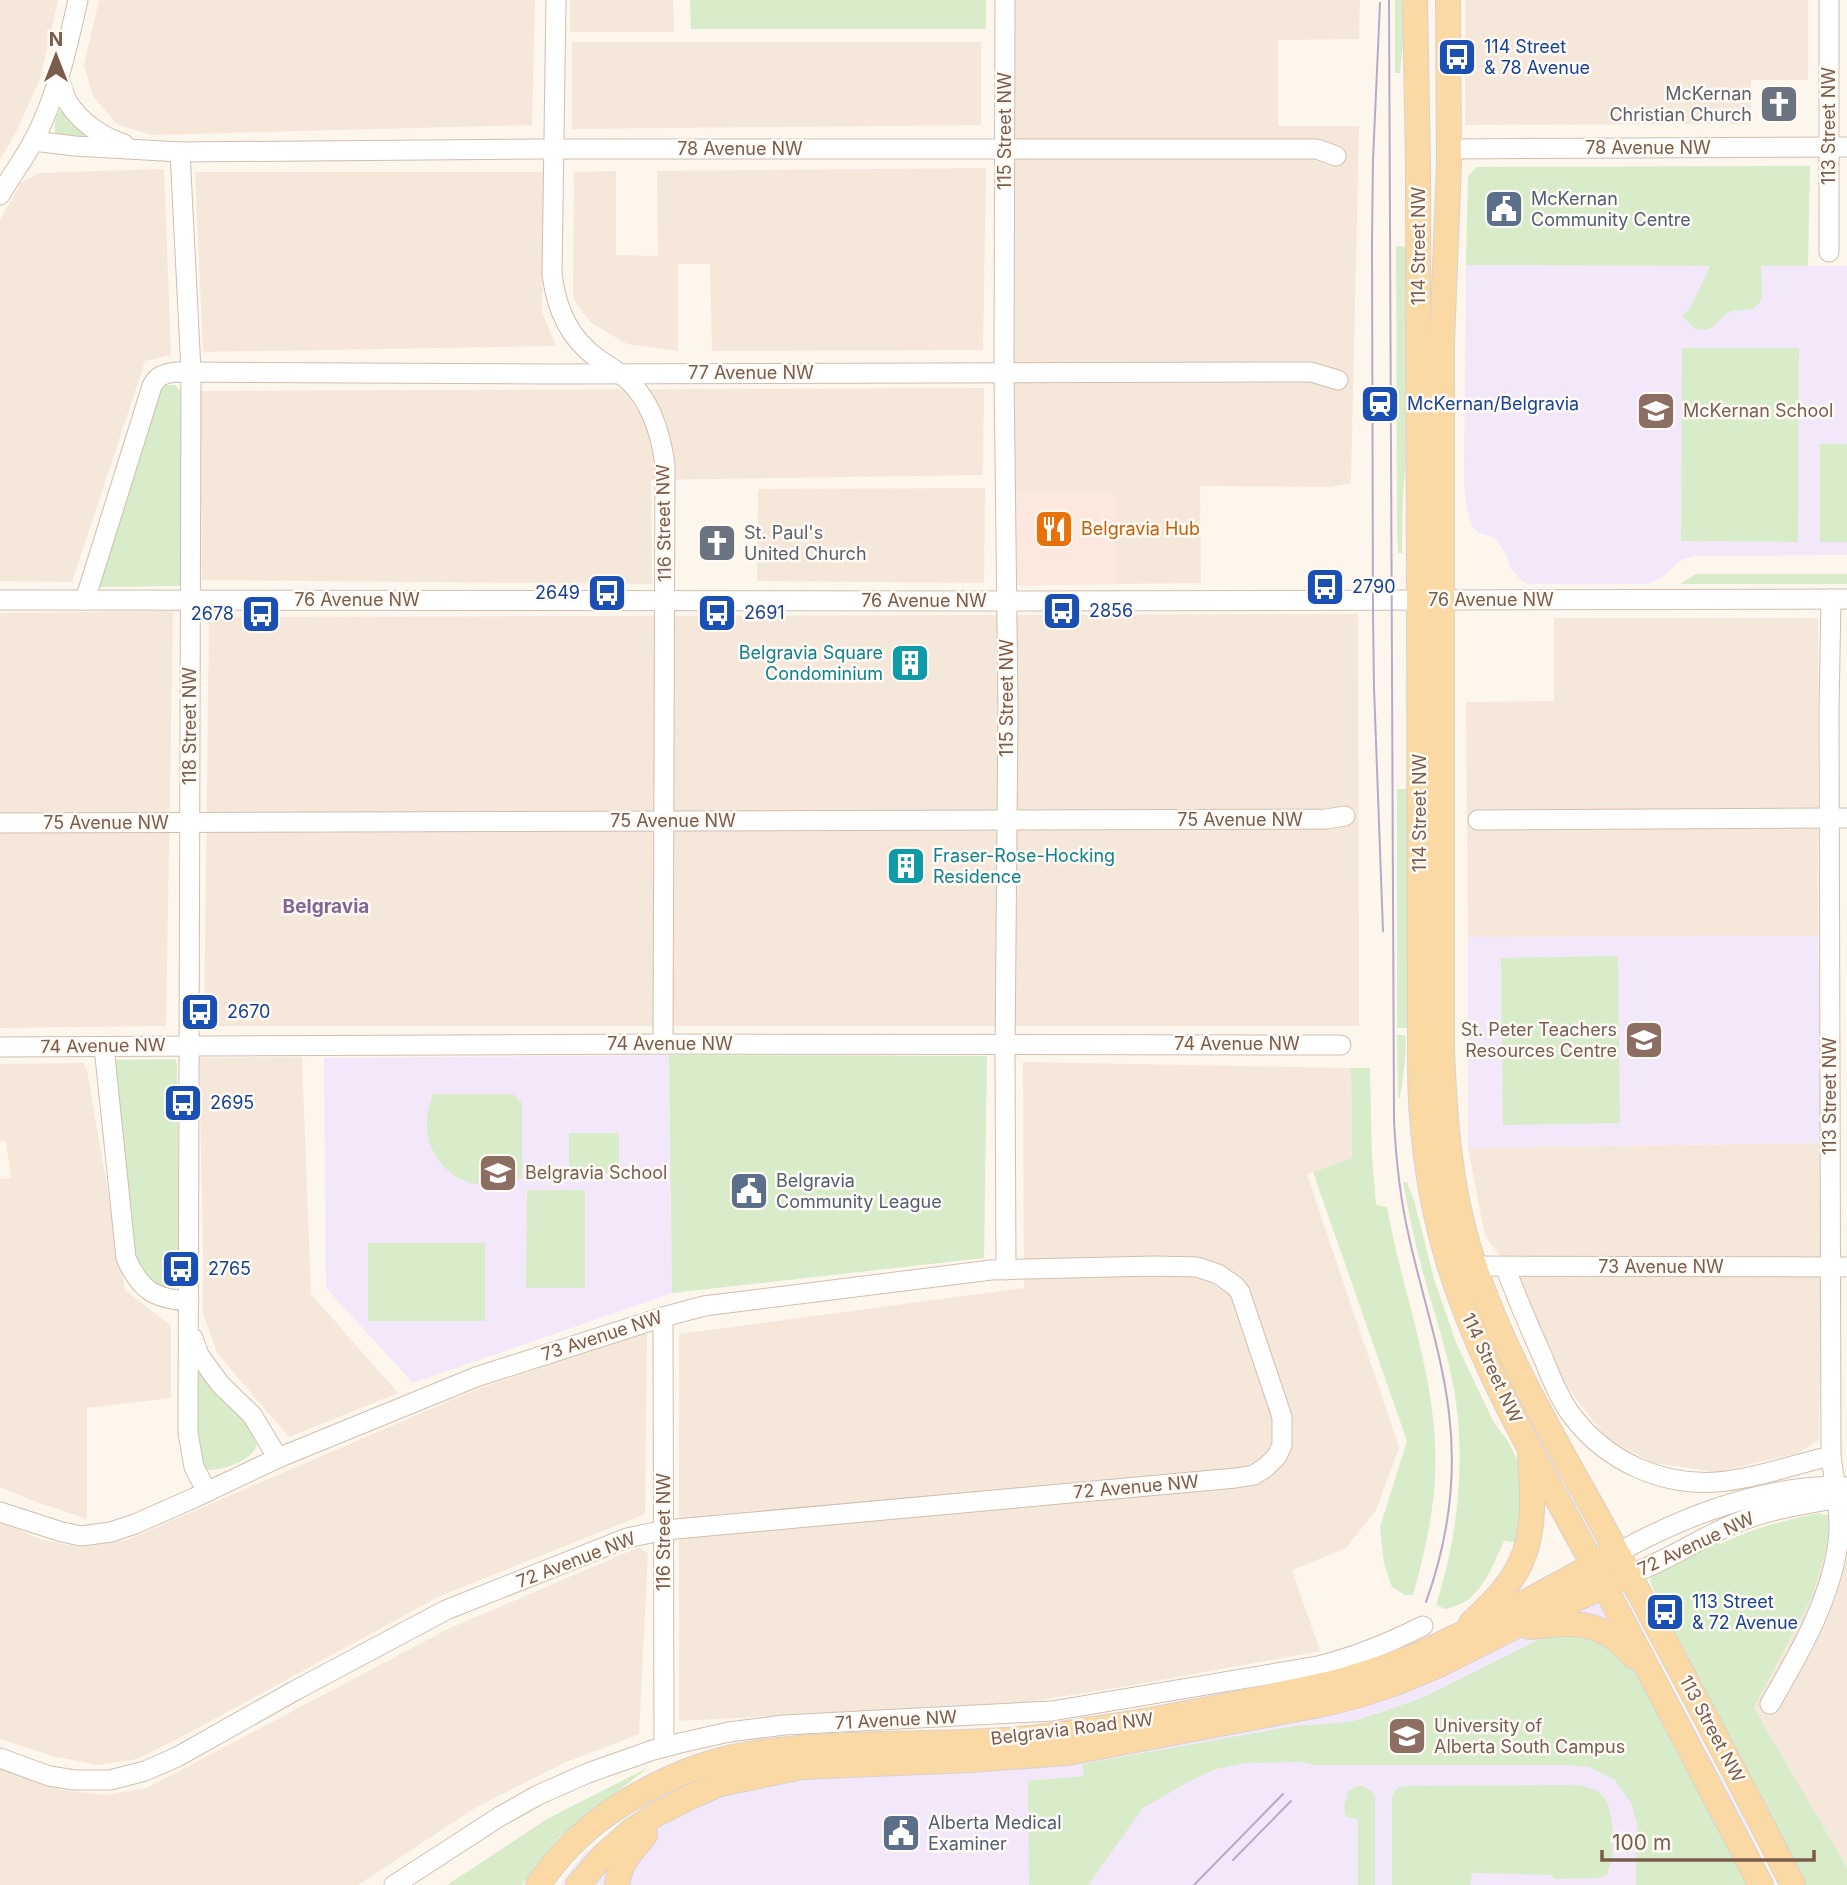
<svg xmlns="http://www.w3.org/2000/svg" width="1847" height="1885" font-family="Inter,sans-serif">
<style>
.residential{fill:#f5e8da}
.commercial{fill:#fde8e0}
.education{fill:#f3e8fa}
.green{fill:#d8ecc9}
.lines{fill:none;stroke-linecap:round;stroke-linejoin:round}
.minor-casing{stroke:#d1beb0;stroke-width:21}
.major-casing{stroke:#dad1cd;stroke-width:26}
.minor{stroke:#fff;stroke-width:19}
.major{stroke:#fbd9a5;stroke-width:24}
.tram{stroke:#b9a8c9;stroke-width:2}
.labels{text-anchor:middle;stroke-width:5;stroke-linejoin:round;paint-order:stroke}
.transit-label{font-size:18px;fill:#164399;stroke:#fffaf3;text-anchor:start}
.worship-label{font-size:18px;fill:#5b616d;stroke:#fffaf3;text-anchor:end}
.street-label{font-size:18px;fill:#7a5c4d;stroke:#fffaf3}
.service-label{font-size:18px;fill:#4e5e75;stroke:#fffaf3;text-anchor:start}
.education-label{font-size:18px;fill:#785e54;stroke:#fffaf3;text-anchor:start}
.food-label{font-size:18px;fill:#c56008;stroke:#fffaf3;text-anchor:start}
.culture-label{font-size:18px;fill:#0d838f;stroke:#fffaf3;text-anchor:end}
.neighbourhood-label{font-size:19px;font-weight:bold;fill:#846695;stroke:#fffaf3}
</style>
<rect width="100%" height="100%" fill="#fdf6ec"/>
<g class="residential">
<polygon points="0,0 58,0 40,79 16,132 0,160"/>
<polygon points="99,0 535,0 532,125 151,135 117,124 93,96 84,65"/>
<polygon points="570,0 673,0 674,32 570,32"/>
<polygon points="1014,0 1360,0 1359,39 1278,40 1278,126 1359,126 1351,483 1330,487 1200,486 1201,583 1115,584 1115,494 1112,492 1013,493"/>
<polygon points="1465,0 1808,0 1808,80 1751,80 1751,124 1465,125"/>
<polygon points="572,42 981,42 981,125 572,129"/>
<polygon points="986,168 983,350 712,351 710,264 678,264 678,351 627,344 590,322 573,298 574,172 616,171 616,255 658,256 657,171"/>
<polygon points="164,169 171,355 145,361 72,582 0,581 0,220 21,183 39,173"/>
<polygon points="195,172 544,172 542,312 556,346 203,352"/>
<polygon points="984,388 983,475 651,480 652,584 202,580 200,391"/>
<polygon points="985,488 984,583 757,581 758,489"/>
<polygon points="173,611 166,1026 0,1028 0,613"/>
<polygon points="1358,614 1359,1026 204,1026 209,617"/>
<polygon points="1554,618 1818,618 1818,936 1468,937 1466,702 1554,701"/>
<polygon points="302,1057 311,1294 398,1393 289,1437 217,1353 203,1313 203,1249 199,1058"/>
<polygon points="1023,1062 1351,1068 1352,1158 1307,1174 1399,1448 1376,1510 1346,1548 1292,1570 1320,1651 1123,1687 1021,1703 679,1721 679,1334 1024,1288"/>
<polygon points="83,1063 87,1070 125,1290 171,1326 171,1398 87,1408 87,1519 36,1502 0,1487 0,1179 11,1178 6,1141 0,1141 0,1064"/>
<polygon points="1823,1143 1819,1440 1798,1453 1716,1472 1654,1463 1607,1439 1566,1386 1521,1284 1485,1236 1468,1148"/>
<polygon points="647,1332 645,1514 440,1596 185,1735 137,1759 99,1765 56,1757 0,1739 0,1522 43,1540 80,1547 127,1540 477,1389"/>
<polygon points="1847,1512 1847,1867 1754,1708 1812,1597 1827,1548 1829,1515"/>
<polygon points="639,1547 648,1554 639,1734 564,1763 475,1808 358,1885 0,1885 0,1768 62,1790 105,1795 147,1788 448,1629"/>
</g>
<polygon class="commercial" points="1112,492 1115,494 1115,584 1018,586 1014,580 1013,493"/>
<g class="education">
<polygon points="1466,265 1847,266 1847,555 1694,556 1681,560 1660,579 1647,584 1527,584 1521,580 1511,569 1506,554 1496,540 1493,537 1479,533 1472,527 1467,508 1464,486"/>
<polygon points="1818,936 1823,1143 1468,1148 1468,937"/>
<polygon points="669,1055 672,1293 413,1383 326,1288 324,1058"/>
<polygon points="1609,1570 1747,1826 1773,1885 560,1885 583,1855 645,1810 702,1781 1210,1721"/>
</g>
<g class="green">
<polygon points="690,0 986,0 986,29 691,29"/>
<polygon points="1395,0 1407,0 1400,73 1395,73"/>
<path d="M63 109 86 132 82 138 55 134C56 125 52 117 63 109Z"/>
<path d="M1810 166 1808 266H1761L1762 299 1754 309C1747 310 1736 309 1730 312 1715 320 1716 335 1694 328L1682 316 1691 307 1710 266 1466 265 1468 177 1476 167Z"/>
<polygon points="1396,246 1410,247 1410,416 1403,495 1402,553 1398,553 1397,532"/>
<polygon points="1682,348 1799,348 1798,542 1681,541"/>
<polygon points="167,385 175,385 182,393 180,586 99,587 160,390"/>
<rect x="1820" y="444" width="27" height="98"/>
<polygon points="1696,574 1847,574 1847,584 1680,584"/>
<polygon points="1397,789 1411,789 1412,1028 1397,1028"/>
<polygon points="1618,956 1620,1123 1503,1125 1501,958"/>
<polygon points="1397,1035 1404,1035 1406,1038 1405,1062 1400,1098 1398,1098"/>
<polygon points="669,1055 987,1056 984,1258 672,1293"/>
<path d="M175 1059 177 1064 180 1275 173 1288C148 1286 140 1274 134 1251L114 1060Z"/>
<path d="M1351 1068H1370L1372 1156 1376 1205 1387 1207C1401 1286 1431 1362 1435 1442 1438 1495 1427 1545 1413 1595H1405L1392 1587 1384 1564 1380 1527 1407 1441 1313 1172 1352 1158Z"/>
<path d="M433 1094H513L522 1103V1178C463 1205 408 1155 433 1094Z"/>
<rect x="569" y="1133" width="50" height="40"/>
<path d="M1403 1182H1407L1414 1200 1434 1279 1457 1345 1493 1421 1509 1443 1521 1468 1520 1543 1504 1541C1495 1561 1485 1588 1466 1601 1460 1605 1452 1607 1445 1609L1436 1605C1459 1534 1467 1453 1452 1379 1445 1344 1433 1310 1424 1276 1415 1245 1409 1214 1403 1182Z"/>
<polygon points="527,1190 585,1190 585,1288 526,1288"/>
<rect x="368" y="1243" width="117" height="78"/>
<path d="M202 1374C222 1395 249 1417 257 1446 248 1462 226 1469 208 1470 192 1453 196 1398 196 1375Z"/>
<path d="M1820 1513 1824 1515H1829L1827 1548 1812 1597 1754 1708 1847 1867V1885H1806L1670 1630 1676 1626 1672 1618H1669L1655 1595 1650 1580 1653 1574 1716 1538 1721 1544C1752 1528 1786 1520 1820 1513Z"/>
<polygon points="1585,1632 1631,1659 1752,1885 1636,1885 1637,1825 1631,1803 1615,1780 1589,1767 1569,1765 1315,1765 1302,1762 1246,1763 1216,1769 1192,1780 1143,1808 1088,1885 1029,1885 1028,1781 1084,1776 1082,1764 1294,1726 1338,1723 1353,1721 1379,1713 1424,1697 1550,1634"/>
<polygon points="649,1767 559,1837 522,1885 447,1885 547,1819"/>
<path d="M1573 1785C1582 1786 1592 1787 1600 1793 1614 1805 1614 1840 1612 1858 1611 1864 1608 1869 1607 1875L1599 1878 1555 1879 1552 1875 1472 1873 1470 1885H1392V1797L1395 1790 1403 1786Z"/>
<polygon points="1362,1786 1370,1790 1375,1796 1375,1885 1358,1885 1358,1819 1346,1817 1344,1807 1348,1792 1355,1787"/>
</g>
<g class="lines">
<g class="minor-casing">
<g id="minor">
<path d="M556 0 552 274C556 308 569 338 597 358 608 366 619 372 629 381 651 402 661 435 665 465L663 1044"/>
<polyline points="1005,0 1004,372 1008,708 1005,1055 1006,1270"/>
<polyline points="1829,0 1829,252"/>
<path d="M59 80C62 86 64 95 67 101 80 122 102 137 124 144"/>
<polyline points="33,141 75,146 180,152 537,149 1317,149 1336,156"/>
<polyline points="1448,149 1847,147"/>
<polyline points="180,152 191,371 188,1433 194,1467 207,1492"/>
<path d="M0 195C11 176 24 159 34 140 57 96 67 48 78 0"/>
<polyline points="0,600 1022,601 1847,599"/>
<path d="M85 600 152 386C157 376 163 374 175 372L552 374 1311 372 1338 380"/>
<polyline points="1478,820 1847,818"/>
<polyline points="0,823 1326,819 1345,816"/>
<polyline points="0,1047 663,1044 1341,1045"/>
<path d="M104 1047 126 1258C140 1290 154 1299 189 1301"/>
<polyline points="1474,1266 1847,1267"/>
<path d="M1505 1267C1517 1298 1530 1329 1544 1360 1552 1380 1560 1400 1573 1417 1607 1461 1661 1486 1717 1482 1754 1479 1795 1464 1831 1456"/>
<polyline points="663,1317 664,1746"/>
<polyline points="193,1338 199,1355 220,1384 252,1415 278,1458"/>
<polyline points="0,1512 62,1532 81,1536 111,1532 135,1524 194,1498 278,1458 476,1377 663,1317 704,1306 991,1270 1070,1268 1154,1266 1197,1267 1218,1274 1235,1286 1240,1292 1282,1417 1282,1445 1277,1456 1266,1467 1254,1475 1236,1478 665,1530 627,1538 446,1610 296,1690 177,1757 145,1771 110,1780 75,1780 49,1776 0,1758"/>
<path d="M1617 1553C1673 1522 1733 1497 1797 1489 1813 1487 1830 1485 1846 1487"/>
<path d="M1628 1575C1666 1562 1699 1538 1736 1523 1772 1508 1809 1504 1847 1496"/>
<path d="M1770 1704C1799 1654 1836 1591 1839 1531 1840 1506 1834 1481 1831 1456L1829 708 1831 599"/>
<path d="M394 1885 499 1817 538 1795 588 1773 653 1750 680 1743 729 1732 784 1725 1052 1711 1318 1666C1355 1657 1389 1643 1423 1626"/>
</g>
</g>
<g class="major-casing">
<g id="major">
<path d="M1415 0 1418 164 1420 1051C1420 1072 1420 1094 1422 1115 1426 1173 1438 1235 1458 1291 1494 1394 1553 1489 1604 1585 1657 1685 1709 1785 1761 1885"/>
<path d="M1448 0 1449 164 1442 342V1052C1445 1117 1449 1181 1468 1245 1497 1345 1555 1439 1605 1530 1669 1648 1732 1766 1793 1885"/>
<path d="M1471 1623C1486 1609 1501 1595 1512 1578 1537 1542 1533 1496 1530 1455"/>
<path d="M1530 1627C1573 1622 1603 1619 1633 1656"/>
<path d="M538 1885C550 1868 563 1851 579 1837 618 1800 685 1766 738 1756 830 1739 925 1747 1018 1739 1048 1737 1078 1731 1107 1727 1184 1715 1260 1699 1336 1682 1368 1673 1400 1663 1431 1649 1448 1641 1463 1632 1481 1626L1607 1558"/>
<polyline points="578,1885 602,1857 631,1831 655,1815 690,1797 720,1784 802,1767 970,1760 1067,1753 1324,1704 1360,1695 1396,1683 1441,1664 1508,1630 1618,1580"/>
<path d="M617 1885C620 1861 631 1853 645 1835"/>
</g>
</g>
<use href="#minor" class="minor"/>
<use href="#major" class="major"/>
<g class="tram">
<path d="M1389 0 1394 1121C1396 1160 1400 1198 1409 1237 1422 1296 1442 1353 1449 1413 1457 1478 1448 1541 1426 1602"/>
<polyline points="1380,3 1373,160 1372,241 1373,615 1374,688 1383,931"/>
<polyline points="1233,1860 1291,1801"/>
<polyline points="1194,1885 1283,1794"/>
</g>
</g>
<defs>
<g id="bus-square" transform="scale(2.0125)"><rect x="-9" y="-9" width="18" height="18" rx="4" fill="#1a4fb4" stroke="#fffaf3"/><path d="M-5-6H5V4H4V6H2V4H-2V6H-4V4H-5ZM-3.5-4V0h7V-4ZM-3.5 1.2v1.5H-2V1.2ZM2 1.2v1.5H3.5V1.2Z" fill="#fff"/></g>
<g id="church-square" transform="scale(2.0125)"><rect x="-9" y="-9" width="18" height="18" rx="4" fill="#6b7280" stroke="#fffaf3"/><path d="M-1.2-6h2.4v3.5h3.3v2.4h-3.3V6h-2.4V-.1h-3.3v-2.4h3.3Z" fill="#fff"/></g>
<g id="civic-square" transform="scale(2.0125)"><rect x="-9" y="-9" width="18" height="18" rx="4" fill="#5c6f8a" stroke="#fffaf3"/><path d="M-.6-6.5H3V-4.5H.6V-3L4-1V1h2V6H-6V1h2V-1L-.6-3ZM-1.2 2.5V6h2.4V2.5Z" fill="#fff"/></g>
<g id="station-square" transform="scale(2.0125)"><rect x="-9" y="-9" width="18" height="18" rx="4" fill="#1a4fb4" stroke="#fffaf3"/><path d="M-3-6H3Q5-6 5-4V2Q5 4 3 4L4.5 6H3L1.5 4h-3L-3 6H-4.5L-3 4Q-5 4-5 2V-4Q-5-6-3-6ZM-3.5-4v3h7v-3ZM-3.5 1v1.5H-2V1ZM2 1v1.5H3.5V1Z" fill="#fff"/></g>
<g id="school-square" transform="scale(2.0125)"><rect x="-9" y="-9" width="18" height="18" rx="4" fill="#8d6e63" stroke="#fffaf3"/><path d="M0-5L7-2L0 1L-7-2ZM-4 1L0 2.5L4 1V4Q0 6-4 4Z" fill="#fff"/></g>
<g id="restaurant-square" transform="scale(2.0125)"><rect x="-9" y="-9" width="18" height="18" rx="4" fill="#e8710a" stroke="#fffaf3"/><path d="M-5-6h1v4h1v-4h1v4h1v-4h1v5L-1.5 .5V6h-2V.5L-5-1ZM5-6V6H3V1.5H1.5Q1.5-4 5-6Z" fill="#fff"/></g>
<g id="building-square" transform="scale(2.0125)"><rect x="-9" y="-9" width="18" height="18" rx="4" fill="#0f9aa8" stroke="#fffaf3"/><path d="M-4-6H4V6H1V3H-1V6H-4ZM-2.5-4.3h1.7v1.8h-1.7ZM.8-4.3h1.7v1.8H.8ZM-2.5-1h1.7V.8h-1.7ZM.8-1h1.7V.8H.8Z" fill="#fff"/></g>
<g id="university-square" transform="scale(2.0125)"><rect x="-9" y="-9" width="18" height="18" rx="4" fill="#8d6e63" stroke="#fffaf3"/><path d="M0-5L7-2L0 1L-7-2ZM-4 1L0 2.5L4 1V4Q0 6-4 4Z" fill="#fff"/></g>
</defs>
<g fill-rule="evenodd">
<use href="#bus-square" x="1457" y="57"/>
<use href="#church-square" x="1779" y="104"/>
<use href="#civic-square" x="1504" y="209"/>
<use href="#station-square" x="1380" y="404"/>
<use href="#school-square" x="1656" y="411"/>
<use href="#restaurant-square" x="1054" y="529"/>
<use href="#church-square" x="717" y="543"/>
<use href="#bus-square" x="1325" y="587"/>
<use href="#bus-square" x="607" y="593"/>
<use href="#bus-square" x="1062" y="611"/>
<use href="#bus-square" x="717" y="613"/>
<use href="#bus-square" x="261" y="614"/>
<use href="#building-square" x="910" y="663"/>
<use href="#building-square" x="906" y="866"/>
<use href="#bus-square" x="200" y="1012"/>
<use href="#school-square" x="1644" y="1040"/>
<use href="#bus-square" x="183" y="1103"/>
<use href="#school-square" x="498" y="1173"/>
<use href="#civic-square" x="749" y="1191"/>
<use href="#bus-square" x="181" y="1269"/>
<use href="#bus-square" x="1665" y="1612"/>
<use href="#university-square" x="1407" y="1736"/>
<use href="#civic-square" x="901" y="1833"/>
</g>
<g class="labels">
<g class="transit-label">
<text x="1484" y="53">114 Street<tspan x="1484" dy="21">&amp; 78 Avenue</tspan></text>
<text x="1407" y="410">McKernan/Belgravia</text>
<text x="1352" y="593">2790</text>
<text x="580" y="599" text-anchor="end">2649</text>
<text x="1089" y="617">2856</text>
<text x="744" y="619">2691</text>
<text x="234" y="620" text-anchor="end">2678</text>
<text x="227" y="1018">2670</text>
<text x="210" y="1109">2695</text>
<text x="208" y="1275">2765</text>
<text x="1692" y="1608">113 Street<tspan x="1692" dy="21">&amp; 72 Avenue</tspan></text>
</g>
<g class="worship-label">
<text x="1752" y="100">McKernan<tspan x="1752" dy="21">Christian Church</tspan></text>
<text x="744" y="539" text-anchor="start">St. Paul's<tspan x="744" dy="21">United Church</tspan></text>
</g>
<g class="street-label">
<text transform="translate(1829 126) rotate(-90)" y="6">113 Street NW</text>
<text transform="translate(1005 131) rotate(-90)" y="6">115 Street NW</text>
<text x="1648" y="154">78 Avenue NW</text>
<text x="740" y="155">78 Avenue NW</text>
<text transform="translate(1419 246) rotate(-90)" y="6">114 Street NW</text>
<text x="751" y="379">77 Avenue NW</text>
<text transform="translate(664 523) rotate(-91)" y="6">116 Street NW</text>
<text x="357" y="606">76 Avenue NW</text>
<text x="1491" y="606">76 Avenue NW</text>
<text x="924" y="607">76 Avenue NW</text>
<text transform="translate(1007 698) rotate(-90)" y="6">115 Street NW</text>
<text transform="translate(190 726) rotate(-90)" y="6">118 Street NW</text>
<text transform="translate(1420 813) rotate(-90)" y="6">114 Street NW</text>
<text x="1240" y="826">75 Avenue NW</text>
<text x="673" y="827">75 Avenue NW</text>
<text x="106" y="829">75 Avenue NW</text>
<text x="670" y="1050">74 Avenue NW</text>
<text x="1237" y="1050">74 Avenue NW</text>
<text transform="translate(103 1046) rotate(-1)" y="6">74 Avenue NW</text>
<text transform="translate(1830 1096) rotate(-90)" y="6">113 Street NW</text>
<text x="1661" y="1273">73 Avenue NW</text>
<text transform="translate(602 1336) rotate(-18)" y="6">73 Avenue NW</text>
<text transform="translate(1492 1368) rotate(65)" y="6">114 Street NW</text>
<text transform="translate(1136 1487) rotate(-5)" y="6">72 Avenue NW</text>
<text transform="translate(664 1532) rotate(-90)" y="6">116 Street NW</text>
<text transform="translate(1696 1544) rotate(-25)" y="6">72 Avenue NW</text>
<text transform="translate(576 1560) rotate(-21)" y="6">72 Avenue NW</text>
<text transform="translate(896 1720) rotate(-3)" y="6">71 Avenue NW</text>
<text transform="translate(1072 1729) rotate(-7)" y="6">Belgravia Road NW</text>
<text transform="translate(1712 1729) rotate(62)" y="6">113 Street NW</text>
</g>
<g class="service-label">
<text x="1531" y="205">McKernan<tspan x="1531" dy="21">Community Centre</tspan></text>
<text x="776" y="1187">Belgravia<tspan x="776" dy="21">Community League</tspan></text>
<text x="928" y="1829">Alberta Medical<tspan x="928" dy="21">Examiner</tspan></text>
</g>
<g class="education-label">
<text x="1683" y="417">McKernan School</text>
<text x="1617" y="1036" text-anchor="end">St. Peter Teachers<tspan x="1617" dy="21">Resources Centre</tspan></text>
<text x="525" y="1179">Belgravia School</text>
<text x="1434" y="1732">University of<tspan x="1434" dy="21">Alberta South Campus</tspan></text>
</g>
<g class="food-label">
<text x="1081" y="535">Belgravia Hub</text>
</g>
<g class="culture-label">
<text x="883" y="659">Belgravia Square<tspan x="883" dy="21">Condominium</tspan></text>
<text x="933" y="862" text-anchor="start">Fraser-Rose-Hocking<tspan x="933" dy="21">Residence</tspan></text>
</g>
<g class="neighbourhood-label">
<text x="326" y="913">Belgravia</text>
</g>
</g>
<g transform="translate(56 56)" stroke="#fffaf3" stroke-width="5" paint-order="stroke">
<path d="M0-5L12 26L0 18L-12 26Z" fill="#7a5c4d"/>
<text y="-10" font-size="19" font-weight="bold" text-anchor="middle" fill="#7a5c4d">N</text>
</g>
<path d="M1602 1850v10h212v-10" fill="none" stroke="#7a5c4d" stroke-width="3.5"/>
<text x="1612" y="1850" font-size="21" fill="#7a5c4d" stroke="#fffaf3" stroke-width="5" paint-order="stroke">100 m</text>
</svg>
